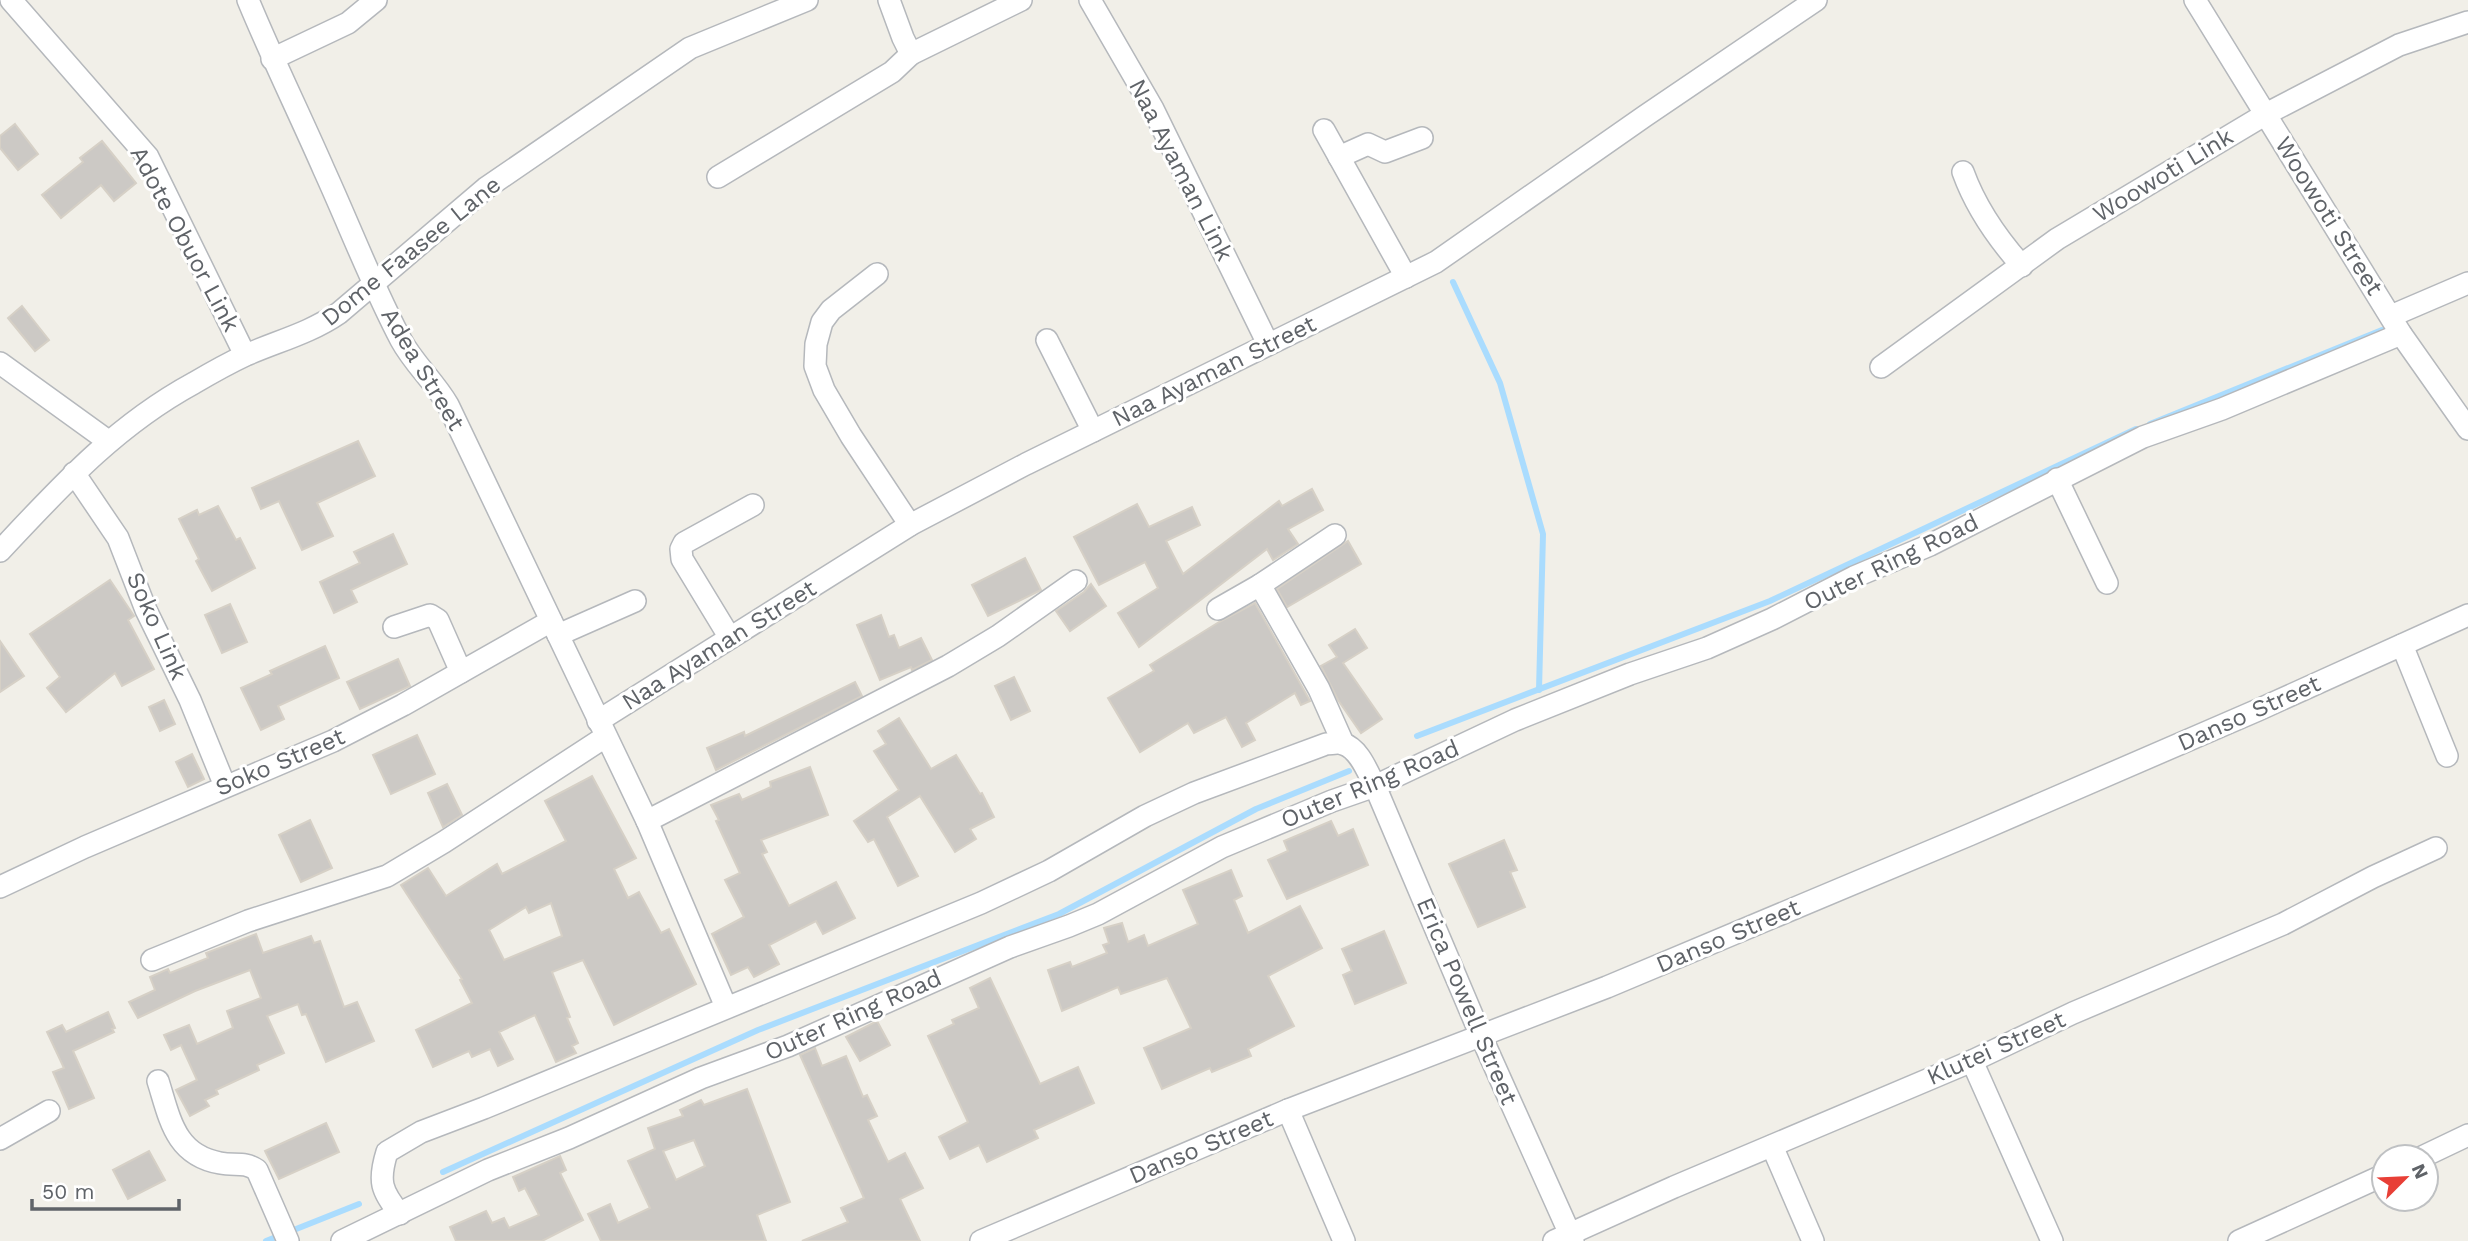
<svg xmlns="http://www.w3.org/2000/svg" width="2468" height="1241" font-family="'Work Sans',sans-serif">
<style>
.lines{fill:none;stroke-linecap:round;stroke-linejoin:round}
.stream{stroke:#aadcfe;stroke-width:6}
.building{fill:#ccc9c5;stroke:#d6d0c6;stroke-width:2;fill-rule:evenodd}
.minor-casing{stroke:#b5b8bc;stroke-width:24}
.minor{stroke:#fff;stroke-width:21}
.labels{text-anchor:middle;stroke-width:6;stroke-linejoin:round;paint-order:stroke}
.street-label{font-size:24px;fill:#5f6368;stroke:#fff}
</style>
<rect width="100%" height="100%" fill="#f1efe8"/>
<g class="lines">
<g class="stream">
<polyline points="1453,282 1500,383 1543,534 1539,690"/>
<polyline points="2150,424 2382,330"/>
<polyline points="1417,736 1770,601 2136,429"/>
<polyline points="443,1172 758,1030 1059,914 1256,809 1349,771"/>
<polyline points="266,1241 359,1204"/>
</g>
</g>
<g class="building">
<polygon points="15,124 38,154 18,170 0,148 0,136"/>
<polygon points="102,141 136,183 114,201 101,185 61,218 42,195 83,162 80,158"/>
<polygon points="22,306 49,340 35,351 8,318"/>
<polygon points="358,441 375,476 317,503 333,536 302,550 279,501 261,509 252,488"/>
<polygon points="1312,489 1323,510 1288,529 1298,544 1273,560 1267,549 1139,647 1118,613 1158,588 1145,562 1099,585 1074,537 1137,504 1149,527 1192,507 1200,525 1166,541 1183,574 1279,501 1282,506"/>
<polygon points="218,506 236,540 240,538 255,568 212,591 196,561 199,559 179,519 197,510 199,515"/>
<polygon points="393,534 407,564 351,590 357,602 334,613 320,582 360,563 354,552"/>
<polygon points="1348,541 1361,564 1287,607 1277,589"/>
<polygon points="1025,558 1041,590 988,616 972,585"/>
<polygon points="110,580 134,616 128,620 154,669 122,686 115,673 66,712 47,688 60,677 30,634"/>
<polygon points="1091,584 1106,606 1070,631 1056,611 1084,592"/>
<polygon points="1255,603 1310,701 1301,705 1295,693 1246,723 1255,740 1242,747 1226,717 1194,733 1188,723 1140,752 1108,698 1154,671 1150,665 1219,622"/>
<polygon points="230,604 247,642 222,653 205,615"/>
<polygon points="881,615 889,637 894,635 899,648 921,638 932,660 912,670 911,667 880,680 857,625"/>
<polygon points="1355,629 1367,648 1343,663 1382,719 1361,733 1338,700 1321,666 1337,657 1329,645"/>
<polygon points="0,641 24,676 0,692"/>
<polygon points="325,646 339,678 278,706 284,719 261,730 241,688 272,674 270,671"/>
<polygon points="398,659 410,686 360,709 347,682"/>
<polygon points="1014,677 1030,711 1011,720 995,686"/>
<polygon points="855,682 862,696 716,770 707,748 744,732 745,736"/>
<polygon points="164,700 175,724 160,731 149,707"/>
<polygon points="899,718 931,769 956,755 980,794 982,793 994,817 970,829 976,839 955,852 920,796 887,817 918,876 898,886 874,839 868,842 854,821 899,790 874,751 886,744 878,731"/>
<polygon points="417,735 435,774 391,794 373,755"/>
<polygon points="192,754 204,779 188,787 176,762"/>
<polygon points="810,767 828,815 761,840 767,852 762,854 789,906 836,882 855,918 823,934 816,921 769,945 779,964 754,977 748,967 731,975 712,934 744,917 725,880 740,873 716,821 719,820 711,805 739,794 742,800 771,787 770,782"/>
<path d="M592 776 636 858 614 869 628 898 639 892 661 933 669 929 696 984 614 1025 583 960 552 972 570 1017 567 1018 578 1043 572 1046 576 1053 556 1062 535 1015 499 1032 513 1059 498 1066 490 1049 472 1057 469 1051 433 1067 416 1030 472 1003 460 980 462 979 401 885 428 868 446 896 497 864 502 874 566 841 545 801ZM551 903 562 936 504 960 489 930 526 907 529 913Z"/>
<polygon points="447,784 462,815 443,827 428,793"/>
<polygon points="310,820 332,868 301,882 279,835"/>
<polygon points="1331,821 1338,836 1353,829 1368,865 1287,899 1268,860 1288,851 1284,841"/>
<polygon points="1504,840 1517,870 1510,872 1525,907 1478,927 1449,864"/>
<polygon points="1231,870 1242,896 1234,900 1248,933 1300,906 1322,948 1268,976 1294,1026 1248,1049 1251,1056 1212,1072 1210,1068 1162,1089 1144,1048 1191,1028 1167,978 1121,994 1118,987 1062,1011 1048,970 1070,962 1072,967 1107,953 1103,945 1109,943 1104,928 1122,923 1128,942 1144,935 1148,946 1198,924 1183,890"/>
<polygon points="1384,931 1406,983 1355,1004 1343,975 1352,971 1342,949"/>
<polygon points="256,934 263,953 311,936 314,943 320,941 344,1007 357,1002 374,1041 326,1062 306,1014 302,1015 298,1004 267,1016 284,1053 257,1065 259,1070 216,1090 218,1094 205,1100 209,1106 190,1116 176,1090 197,1080 181,1045 171,1050 164,1035 189,1025 197,1044 233,1028 227,1011 261,998 250,970 195,991 138,1018 129,1002 155,990 150,977 168,969 170,973 208,958 206,953"/>
<polygon points="990,978 1040,1084 1078,1067 1094,1103 1034,1130 1038,1138 987,1162 979,1145 950,1159 939,1137 968,1122 928,1036 954,1024 952,1020 979,1008 970,988"/>
<polygon points="108,1012 115,1028 112,1029 114,1032 73,1051 94,1098 69,1109 53,1072 64,1068 47,1032 62,1025 66,1032"/>
<polygon points="877,1021 890,1045 860,1061 846,1037"/>
<polygon points="815,1048 822,1066 846,1056 863,1097 867,1095 877,1116 868,1120 888,1162 905,1153 923,1188 900,1199 920,1241 802,1241 848,1222 841,1208 864,1198 800,1055"/>
<path d="M747 1089 790 1202 757 1215 766 1241H601L588 1214 610 1204 618 1223 650 1208 628 1161 655 1149 648 1128 683 1116 680 1110 701 1100 704 1105ZM694 1140 705 1166 676 1180 663 1151Z"/>
<polygon points="326,1123 339,1152 279,1179 265,1151"/>
<polygon points="149,1151 165,1180 128,1199 113,1170"/>
<polygon points="560,1156 566,1170 560,1173 583,1220 542,1241 456,1241 450,1227 486,1211 492,1223 504,1218 509,1228 539,1215 525,1188 519,1191 513,1177"/>
</g>
<g class="lines">
<g class="minor-casing">
<g id="minor">
<polyline points="11,0 148,157 245,355"/>
<path d="M248 0C272 58 299 113 324 170 350 227 372 285 401 340 414 364 434 381 448 405L647 821 726 1007"/>
<polyline points="889,0 903,38 911,54 1021,0"/>
<polyline points="1090,0 1153,109 1268,344"/>
<polyline points="2195,0 2401,334 2468,429"/>
<polyline points="272,59 348,23 376,0"/>
<polyline points="1324,130 1406,277"/>
<polyline points="1339,157 1368,144 1385,152 1422,138"/>
<path d="M1963 172C1976 208 1997 238 2022 266"/>
<polyline points="718,177 892,72 911,54"/>
<polyline points="877,274 831,310 822,322 816,344 815,366 824,390 851,436 910,525"/>
<polyline points="2391,316 2468,283"/>
<polyline points="1047,340 1093,431"/>
<polyline points="0,363 108,441"/>
<polyline points="1881,367 2057,239 2266,114 2399,45 2468,22"/>
<polyline points="74,473 118,538 146,610 190,700 225,786"/>
<polyline points="2057,479 2107,583"/>
<polyline points="1335,535 1260,585 1319,689 1343,743"/>
<path d="M0 551C61 486 115 426 194 383 211 373 229 363 246 355 278 341 310 333 339 313L486 188 690 48 807 0"/>
<polyline points="1218,609 1260,585"/>
<polyline points="394,627 430,615 438,620 461,672"/>
<polyline points="558,635 635,601"/>
<polyline points="730,638 682,559 681,549 684,543 753,505"/>
<polyline points="2402,645 2447,756"/>
<polyline points="598,721 910,525 1026,464 1436,262 1645,116 1816,0"/>
<polyline points="647,821 948,666 998,636 1076,581"/>
<polyline points="0,887 85,847 333,741 403,705 551,621"/>
<polyline points="152,960 248,921 387,876 444,842 605,737"/>
<polyline points="1972,1061 2052,1241"/>
<path d="M158 1081C170 1119 175 1155 220 1163 235 1166 244 1161 257 1170L288 1241"/>
<polyline points="1288,1110 1344,1241"/>
<polyline points="0,1139 49,1111"/>
<polyline points="1772,1146 1813,1241"/>
<polyline points="2422,1157 2468,1135"/>
<path d="M400 1214C381 1191 378 1181 387 1152L421 1132 484 1108 981 903 1049 871 1145 816 1194 793 1326 744C1331 744 1339 742 1343 744 1359 748 1368 773 1375 786L1481 1036 1573 1241"/>
<polyline points="342,1241 488,1170 569,1138 701,1078 788,1046 1010,947 1069,926 1098,914 1222,847 1332,801 1375,786 1515,720 1630,674 1707,648 1772,619 1854,577 1930,545 2143,437 2222,409 2401,334"/>
<polyline points="981,1241 1288,1110 1607,987 1969,835 2258,710 2468,615"/>
<polyline points="1554,1241 1674,1187 1972,1061 2073,1013 2283,924 2373,877 2436,848"/>
<polyline points="2239,1241 2384,1175"/>
</g>
</g>
<use href="#minor" class="minor"/>
</g>
<g class="labels">
<g class="street-label">
<text transform="translate(1181 170) rotate(63)" y="8">Naa Ayaman Link</text>
<text transform="translate(2163 175) rotate(-31)" y="8">Woowoti Link</text>
<text transform="translate(2329 216) rotate(58)" y="8">Woowoti Street</text>
<text transform="translate(185 239) rotate(62)" y="8">Adote Obuor Link</text>
<text transform="translate(411 251) rotate(-39)" y="8">Dome Faasee Lane</text>
<text transform="translate(423 369) rotate(59)" y="8">Adea Street</text>
<text transform="translate(1214 371) rotate(-26)" y="8">Naa Ayaman Street</text>
<text transform="translate(1891 562) rotate(-26)" y="8">Outer Ring Road</text>
<text transform="translate(157 626) rotate(66)" y="8">Soko Link</text>
<text transform="translate(719 645) rotate(-32)" y="8">Naa Ayaman Street</text>
<text transform="translate(2249 713) rotate(-24)" y="8">Danso Street</text>
<text transform="translate(280 762) rotate(-23)" y="8">Soko Street</text>
<text transform="translate(1370 784) rotate(-23)" y="8">Outer Ring Road</text>
<text transform="translate(1728 936) rotate(-23)" y="8">Danso Street</text>
<text transform="translate(1467 1001) rotate(67)" y="8">Erica Powell Street</text>
<text transform="translate(853 1015) rotate(-24)" y="8">Outer Ring Road</text>
<text transform="translate(1996 1048) rotate(-24)" y="8">Klutei Street</text>
<text transform="translate(1201 1147) rotate(-23)" y="8">Danso Street</text>
</g>
</g>
<g transform="translate(2405 1178) rotate(66)"><circle r="33" fill="#ffffff" stroke="#bfc1c3" stroke-width="2"/>
<path d="M0-5L12 26L0 18L-12 26Z" fill="#e83f36"/>
<text y="-10" font-size="19" font-weight="bold" text-anchor="middle" fill="#5f6368">N</text>
</g>
<path d="M32 1199v10h147v-10" fill="none" stroke="#5f6368" stroke-width="3.5"/>
<text x="42" y="1199" font-size="21" fill="#5f6368" stroke="#ffffff" stroke-width="5" paint-order="stroke">50 m</text>
</svg>
